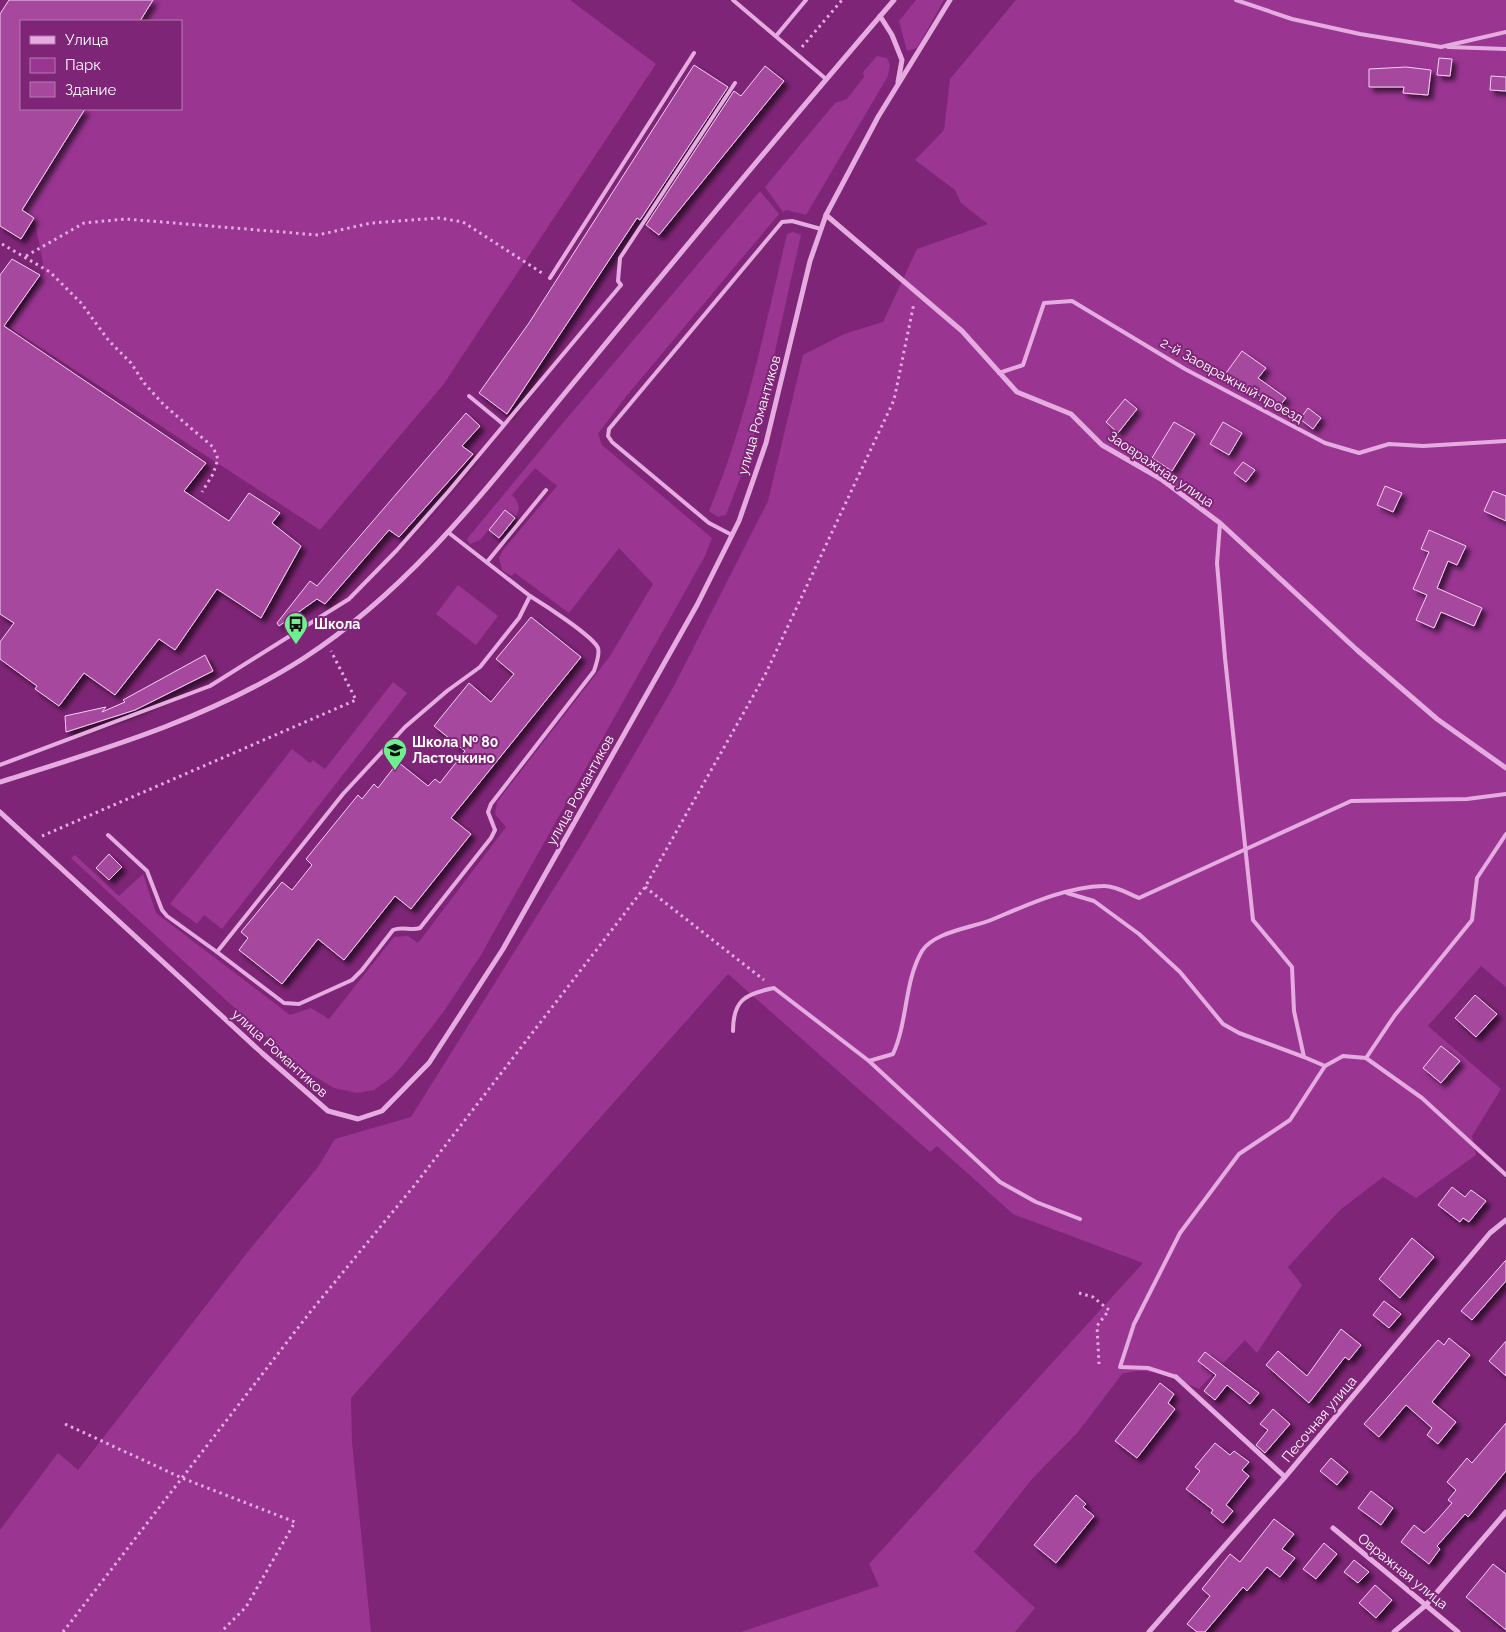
<svg xmlns="http://www.w3.org/2000/svg" width="1506" height="1632" font-family="Raleway,sans-serif">
<style>
.green{fill:#9a3592}
.building{fill:#a6499e;stroke:#f5cef2;filter:url(#shadow)}
.lines{fill:none;stroke-linecap:round;stroke-linejoin:round}
.path{stroke:#e6abe1;stroke-width:3;stroke-dasharray:2.5 4;stroke-linecap:butt}
.lane{stroke:#e6abe1;stroke-width:4}
.street{stroke:#e6abe1;stroke-width:5}
.labels{text-anchor:middle;stroke-width:4;stroke-linejoin:round;paint-order:stroke}
.street-label{font-size:14px;fill:#fff;stroke:#7f2577}
.poi-label{font-size:14px;font-weight:bold;fill:#fff;stroke:#7f2577;text-anchor:start}
</style>
<defs>
<filter id="shadow"><feDropShadow dx="4.5" dy="4.5" stdDeviation="2.5" flood-color="#0009"/></filter>
</defs>
<rect width="100%" height="100%" fill="#7f2577"/>
<g class="green">
<polygon points="153,0 570,0 656,64 443,385 320,530 9,327 45,273 34,218 22,210 85,109 181,109 181,21 140,21"/>
<polygon points="916,0 944,0 917,48 907,51 899,21"/>
<path d="M1016 0H1506V987L1481 966 1428 1026 1501 1089 1472 1136 1476 1155 1416 1198 1383 1177 1340 1210 1288 1267 1302 1285 1257 1353 1245 1340 1199 1389C1175 1378 1148 1365 1122 1374L1078 1432 1032 1479 974 1552 1035 1608 1015 1632H741L879 1586 869 1564 1143 1263 1013 1214 937 1146 930 1152 728 974 351 1398 352 1442 371 1632H0V1530L58 1453 78 1470 250 1249 318 1167 335 1139 411 1117 583 842 674 686 768 501 803 355 844 334 883 322 917 249 988 224 961 203 955 190 915 160 944 130 950 79Z"/>
<polygon points="877,56 887,58 890,65 888,76 806,215 786,210 783,212 765,187 835,103 847,99 864,77 863,72"/>
<path d="M760 191 779 214 624 399 598 434 602 445 712 538 705 556 481 955 444 1011 402 1066 392 1077 374 1090 357 1093 334 1088 299 1067 71 858 75 855 119 896 143 874 156 913 290 1015 311 1008 329 1019 394 937 408 936 418 943 506 827 495 814 497 802 610 656 653 584 619 548 569 613 515 573 511 576 502 570 499 558 503 550 557 486 535 468 512 495C519 501 521 510 515 518L505 510 480 540 470 544 467 539 562 424Z"/>
<path d="M793 232 801 235 765 396 749 455 726 515 718 517 709 511C746 423 765 327 787 234Z"/>
<polygon points="458,585 498,616 476,645 436,614"/>
<polygon points="393,682 407,693 222,929 204,915 197,924 170,904 292,749 310,763 313,760 325,769"/>
</g>
<g class="building">
<polygon points="9,0 153,0 140,21 21,21 21,109 85,109 22,210 34,218 21,239 0,226 0,14"/>
<polygon points="1439,58 1452,59 1450,76 1437,75"/>
<polygon points="694,65 728,87 640,220 637,218 507,414 479,393 529,323"/>
<polygon points="765,66 784,81 659,235 646,225 734,91 741,96"/>
<polygon points="1406,67 1431,70 1428,95 1403,93 1404,87 1369,87 1369,69"/>
<polygon points="1491,76 1506,77 1506,91 1490,90"/>
<polygon points="12,259 40,275 4,326 206,463 184,491 229,521 249,493 280,513 272,523 301,546 261,618 217,589 175,650 159,639 115,695 84,673 59,706 35,689 37,686 0,659 0,642 14,623 0,614 0,275"/>
<polygon points="1242,351 1266,368 1258,378 1286,398 1278,408 1226,373"/>
<polygon points="1125,399 1137,409 1118,433 1106,422"/>
<polygon points="1308,408 1321,418 1313,429 1300,419"/>
<polygon points="466,413 480,426 462,446 473,454 399,537 389,530 325,604 317,599 279,626 277,623 310,581 317,586"/>
<polygon points="1174,422 1195,434 1172,471 1152,458"/>
<polygon points="1223,422 1242,433 1229,455 1210,444"/>
<polygon points="1243,462 1255,470 1246,482 1234,473"/>
<polygon points="1385,486 1402,493 1393,512 1377,505"/>
<polygon points="1493,491 1506,496 1506,521 1484,511"/>
<polygon points="505,510 515,518 499,538 489,530"/>
<polygon points="1429,530 1466,546 1457,565 1448,561 1437,588 1482,608 1474,626 1441,612 1434,628 1416,620 1427,595 1413,589 1429,552 1421,549"/>
<polygon points="531,617 581,657 451,818 471,834 411,909 395,896 344,960 318,939 282,984 239,950 248,938 241,932 282,882 292,890 312,865 306,859 358,795 362,799 374,784 378,788 398,762 428,786 435,779 440,783 465,751 434,726 469,683 491,702 514,674 496,659"/>
<polygon points="205,655 213,671 135,710 66,732 65,716 106,707 102,712 125,702 123,700"/>
<polygon points="109,854 122,867 109,880 96,868"/>
<polygon points="1475,995 1497,1014 1476,1037 1455,1018"/>
<polygon points="1441,1046 1460,1061 1441,1083 1423,1068"/>
<polygon points="1452,1187 1465,1197 1471,1190 1486,1201 1469,1222 1463,1218 1460,1222 1438,1205"/>
<polygon points="1412,1238 1434,1257 1400,1298 1379,1279"/>
<polygon points="1506,1260 1506,1281 1472,1320 1461,1311"/>
<polygon points="1384,1301 1401,1314 1389,1328 1373,1315"/>
<polygon points="1341,1329 1361,1345 1349,1360 1345,1357 1309,1403 1266,1365 1278,1351 1307,1376"/>
<polygon points="1449,1338 1470,1355 1432,1402 1456,1422 1438,1444 1427,1435 1432,1428 1406,1405 1379,1437 1364,1424 1438,1340 1444,1345"/>
<polygon points="1506,1341 1506,1376 1489,1361"/>
<polygon points="1205,1352 1259,1393 1250,1404 1227,1385 1215,1400 1204,1391 1216,1375 1198,1361"/>
<polygon points="1160,1383 1174,1394 1168,1403 1175,1409 1137,1458 1115,1441"/>
<polygon points="1273,1409 1290,1424 1265,1453 1256,1445 1268,1430 1260,1424"/>
<polygon points="1506,1423 1506,1471 1468,1517 1465,1514 1437,1546 1440,1549 1429,1564 1401,1542 1414,1525 1424,1533 1430,1528 1452,1503 1448,1500 1456,1490 1447,1482 1467,1458 1472,1463"/>
<polygon points="1215,1443 1230,1455 1234,1451 1249,1462 1242,1470 1249,1476 1226,1505 1233,1511 1223,1523 1211,1513 1213,1510 1186,1489 1200,1471 1195,1467"/>
<polygon points="1331,1458 1348,1472 1337,1485 1320,1471"/>
<polygon points="1371,1491 1393,1508 1381,1525 1358,1508"/>
<polygon points="1076,1495 1086,1504 1083,1507 1094,1516 1056,1563 1034,1545"/>
<polygon points="1274,1519 1294,1534 1282,1549 1295,1558 1280,1577 1267,1567 1247,1591 1243,1587 1205,1632 1197,1632 1187,1624 1210,1596 1202,1589 1230,1554 1240,1562"/>
<polygon points="1324,1543 1337,1554 1316,1579 1303,1569"/>
<polygon points="1354,1560 1369,1572 1358,1583 1344,1572"/>
<polygon points="1493,1564 1506,1574 1506,1630 1466,1597"/>
<polygon points="1375,1585 1392,1600 1376,1618 1359,1603"/>
</g>
<g class="lines">
<g class="path">
<polyline points="802,47 842,0"/>
<polyline points="2,244 50,272 81,303 109,341 131,363 144,383 164,405 213,447 218,459 213,474 202,492"/>
<polyline points="26,256 84,223 126,219 318,235 371,223 439,218 463,222 542,273"/>
<polyline points="42,836 356,700 331,651"/>
<polyline points="645,887 764,980"/>
<polyline points="1079,1293 1093,1297 1109,1310 1097,1326 1099,1364"/>
<polyline points="65,1424 182,1478 295,1522 246,1607 221,1632"/>
<polyline points="63,1632 311,1311 414,1186 645,887 765,675 894,400 914,303"/>
</g>
<g class="lane">
<polyline points="733,0 826,79"/>
<polyline points="1236,0 1292,19 1360,34 1441,47 1506,32"/>
<polyline points="776,36 806,0"/>
<polyline points="1448,47 1506,49"/>
<polyline points="550,278 694,53"/>
<polyline points="999,373 1023,365 1044,303 1072,301 1185,369 1325,443 1359,453 1389,444 1423,446 1506,441"/>
<polyline points="469,396 503,424"/>
<polyline points="1220,523 1217,563 1225,658 1253,920 1292,967 1294,1011 1304,1057 1325,1066"/>
<polyline points="732,535 709,523 612,442 608,436 609,429 782,222 792,221 821,229"/>
<polyline points="487,562 546,490"/>
<polyline points="0,765 210,686 349,599 397,550 448,492 621,285 618,281 620,258 735,83"/>
<polyline points="108,835 147,871 162,910 167,916 217,952 343,794 405,727 447,691 480,667 519,618 530,596 449,533"/>
<polyline points="1067,893 1094,901 1139,934 1180,972 1223,1024 1239,1033 1304,1057"/>
<path d="M217 952 284 1003 299 1004 352 980 362 970 393 930C402 926 411 931 420 928L491 838 495 830 488 812 491 804 594 671C596 664 600 655 598 648 593 636 543 604 530 596"/>
<path d="M733 1031C733 1000 745 994 774 988L869 1061 1000 1182 1036 1202 1080 1219"/>
<polyline points="1366,1058 1422,1098 1506,1175"/>
<path d="M869 1061 893 1054C908 1021 904 982 922 951 934 932 971 928 991 920 1025 906 1065 887 1103 886 1114 885 1129 894 1139 898L1351 801 1467 799 1506 794"/>
<polyline points="1176,1377 1148,1368 1120,1367 1134,1324 1180,1233 1239,1154 1290,1120 1325,1066 1343,1056 1366,1058 1395,1015 1472,920 1477,878 1506,834"/>
</g>
<g class="street">
<polyline points="880,16 892,35 902,60 898,82"/>
<polyline points="826,215 962,331 1017,392 1071,414 1102,445 1161,479 1220,523 1357,650 1437,719 1506,768"/>
<path d="M0 782C105 749 211 718 304 658 418 584 498 473 584 370 686 246 789 122 894 0"/>
<polyline points="0,812 262,1053 328,1111 358,1119 382,1111 429,1063 503,949 697,605 739,521 766,443 810,261 826,215 878,117 950,0"/>
<polyline points="1176,1377 1285,1477"/>
<polyline points="1333,1528 1458,1632"/>
<polyline points="1149,1632 1285,1477 1490,1233 1506,1220"/>
<polyline points="1394,1632 1426,1605 1506,1512"/>
</g>
</g>
<defs>
<g id="bus-pin" transform="scale(1.25)"><path d="M0 17L-7.5 6A9.5 9.5 0 1 1 7.5 6Z" fill="#6ff08e" stroke="#7f2577"/><path d="M-5-6H5V4H4V6H2V4H-2V6H-4V4H-5ZM-3.5-4V0h7V-4ZM-3.5 1.2v1.5H-2V1.2ZM2 1.2v1.5H3.5V1.2Z" fill="#111"/></g>
<g id="school-pin" transform="scale(1.25)"><path d="M0 17L-7.5 6A9.5 9.5 0 1 1 7.5 6Z" fill="#6ff08e" stroke="#7f2577"/><path d="M0-5L7-2L0 1L-7-2ZM-4 1L0 2.5L4 1V4Q0 6-4 4Z" fill="#111"/></g>
</defs>
<g fill-rule="evenodd">
<use href="#bus-pin" x="296" y="624"/>
<use href="#school-pin" x="395" y="750"/>
</g>
<g class="labels">
<g class="street-label">
<text transform="translate(1232 380) rotate(29)" y="5">2-й Заовражный проезд</text>
<text transform="translate(759 415) rotate(-74)" y="5">улица Романтиков</text>
<text transform="translate(1161 469) rotate(34)" y="5">Заовражная улица</text>
<text transform="translate(580 790) rotate(-61)" y="5">улица Романтиков</text>
<text transform="translate(280 1053) rotate(42)" y="5">улица Романтиков</text>
<text transform="translate(1319 1419) rotate(-50)" y="5">Песочная улица</text>
<text transform="translate(1403 1571) rotate(39)" y="5">Овражная улица</text>
</g>
<g class="poi-label">
<text x="314" y="629">Школа</text>
<text x="412" y="747">Школа № 80<tspan x="412" dy="16">Ласточкино</tspan></text>
</g>
</g>
<rect x="20" y="20" width="162" height="90" fill="#7f2577" stroke="#b27cad"/>
<rect x="30" y="36" width="25" height="8" fill="#e6abe1" stroke="#b27cad"/>
<text x="65" y="45" font-size="15" fill="#ffffff">Улица</text>
<rect x="30" y="58" width="25" height="15" fill="#9a3592" stroke="#b27cad"/>
<text x="65" y="70" font-size="15" fill="#ffffff">Парк</text>
<rect x="30" y="82" width="25" height="15" fill="#a6499e" stroke="#b27cad"/>
<text x="65" y="95" font-size="15" fill="#ffffff">Здание</text>
</svg>
